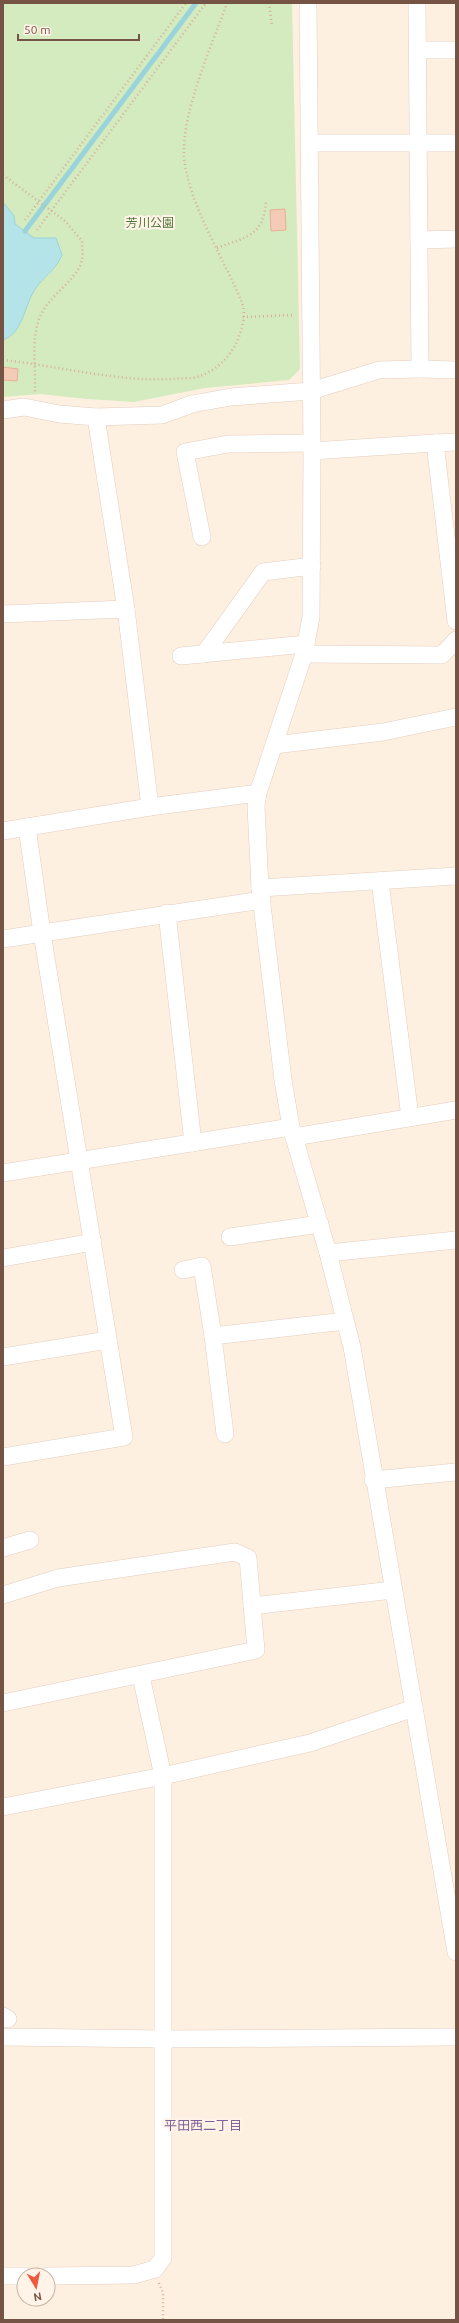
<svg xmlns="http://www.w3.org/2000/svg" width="459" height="2323" font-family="Ubuntu,'Noto Sans JP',sans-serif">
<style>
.green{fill:#d3ebbe}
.water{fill:#b4e3e8;stroke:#9ad4da}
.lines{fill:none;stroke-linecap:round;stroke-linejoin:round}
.stream{stroke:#9ad4da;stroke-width:5}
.building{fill:#f4cbb6;stroke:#e8b096}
.minor-casing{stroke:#e4cdbf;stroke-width:18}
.path{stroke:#d9ae9a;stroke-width:2.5;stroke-dasharray:1 3;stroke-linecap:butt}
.minor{stroke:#fff;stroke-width:17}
.labels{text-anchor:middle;stroke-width:4;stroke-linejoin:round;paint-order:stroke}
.park-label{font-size:12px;fill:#51763c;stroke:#fff4e7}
.neighbourhood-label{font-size:13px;fill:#836199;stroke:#fff4e7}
</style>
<rect width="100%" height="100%" fill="#fdf0e0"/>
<polygon class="green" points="3,3 292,3 300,369 289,380 205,388 134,402 87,399 40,394 3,397"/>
<path class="water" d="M3 202 14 216 15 224 34 238H56L62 255C54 273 42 277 34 291 24 307 23 333 3 340Z"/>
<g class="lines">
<polyline class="stream" points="25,231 196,3"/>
</g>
<g class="building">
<polygon points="285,209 286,230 271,231 270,210"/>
<polygon points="3,367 18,369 17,381 3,380"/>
</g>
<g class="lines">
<g class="minor-casing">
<g id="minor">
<polyline points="308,3 312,451 311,617 304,654 258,793 256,806 260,888 283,1080 291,1127 328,1253 352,1347 456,1952"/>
<polyline points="417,3 420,369 456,370"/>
<polyline points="418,50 456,50"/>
<polyline points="310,143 456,143"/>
<polyline points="419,240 456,239"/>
<polyline points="3,410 24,407 59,414 96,417 162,415 192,404 231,397 311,391 379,370 420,369"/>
<polyline points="96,417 126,609"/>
<polyline points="456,442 435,443 456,621"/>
<polyline points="312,451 435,443"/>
<polyline points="202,537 185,452 228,444 312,443"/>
<polyline points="3,614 126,609 150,807"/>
<polyline points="204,654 263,572 312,566"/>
<polyline points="304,654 442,655 456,640"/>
<polyline points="181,656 306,644"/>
<polyline points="274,745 383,732 456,717"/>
<polyline points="3,831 150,807 258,793"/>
<polyline points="380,881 410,1117"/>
<polyline points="260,888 456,876"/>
<polyline points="167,913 193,1143"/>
<polyline points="3,939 262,900"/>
<polyline points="294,1137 456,1110"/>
<polyline points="3,1173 291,1127"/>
<polyline points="230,1237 320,1224"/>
<polyline points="328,1253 456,1240"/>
<polyline points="3,1258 93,1242"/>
<polyline points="183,1270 202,1266 213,1336"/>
<polyline points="3,1357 108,1340"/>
<polyline points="225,1434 213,1336 345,1321"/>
<polyline points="3,1457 124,1437 42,933 27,827"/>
<polyline points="373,1480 456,1472"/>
<polyline points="3,1548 30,1540"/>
<polyline points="3,1595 58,1578 235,1552 248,1558 256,1650 3,1703"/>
<polyline points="252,1606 393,1590"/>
<polyline points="3,1807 163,1776 310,1743 414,1708"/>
<polyline points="3,2016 8,2019"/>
<polyline points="3,2037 165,2039 456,2037"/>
<polyline points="3,2276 24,2276"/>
<polyline points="48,2276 134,2275 155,2269 163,2258 163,1776 141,1676"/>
</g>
</g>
<g class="path">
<polyline points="269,3 272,27"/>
<path d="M3 175 65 221 82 241C82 247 83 254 82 260 77 281 48 295 39 319 31 343 36 368 35 392"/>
<polyline points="25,220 186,3"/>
<polyline points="37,230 206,3"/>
<path d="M217 248C245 237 264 237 266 201"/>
<polyline points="243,317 295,315"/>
<path d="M3 360C59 366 116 382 173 379 181 378 190 379 197 377 214 372 228 359 236 344 241 332 247 316 242 303 225 260 186 200 184 155 182 112 212 45 227 3"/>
<polyline points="159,2283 163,2293 163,2320"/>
</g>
<use href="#minor" class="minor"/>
</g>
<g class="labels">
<g class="park-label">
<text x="150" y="227">芳川公園</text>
</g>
<g class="neighbourhood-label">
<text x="203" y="2130">平田西二丁目</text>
</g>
</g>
<rect width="459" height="2323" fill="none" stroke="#755446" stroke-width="8"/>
<g transform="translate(36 2287) rotate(170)"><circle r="19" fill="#fff4e7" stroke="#c8b4a7"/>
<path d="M0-3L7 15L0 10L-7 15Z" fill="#ee5a3e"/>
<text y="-6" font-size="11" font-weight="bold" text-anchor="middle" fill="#755446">N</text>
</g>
<path d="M18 34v6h121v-6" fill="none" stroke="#755446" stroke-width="2"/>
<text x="24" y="34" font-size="12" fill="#755446" stroke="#fff4e7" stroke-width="3" paint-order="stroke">50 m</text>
</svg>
